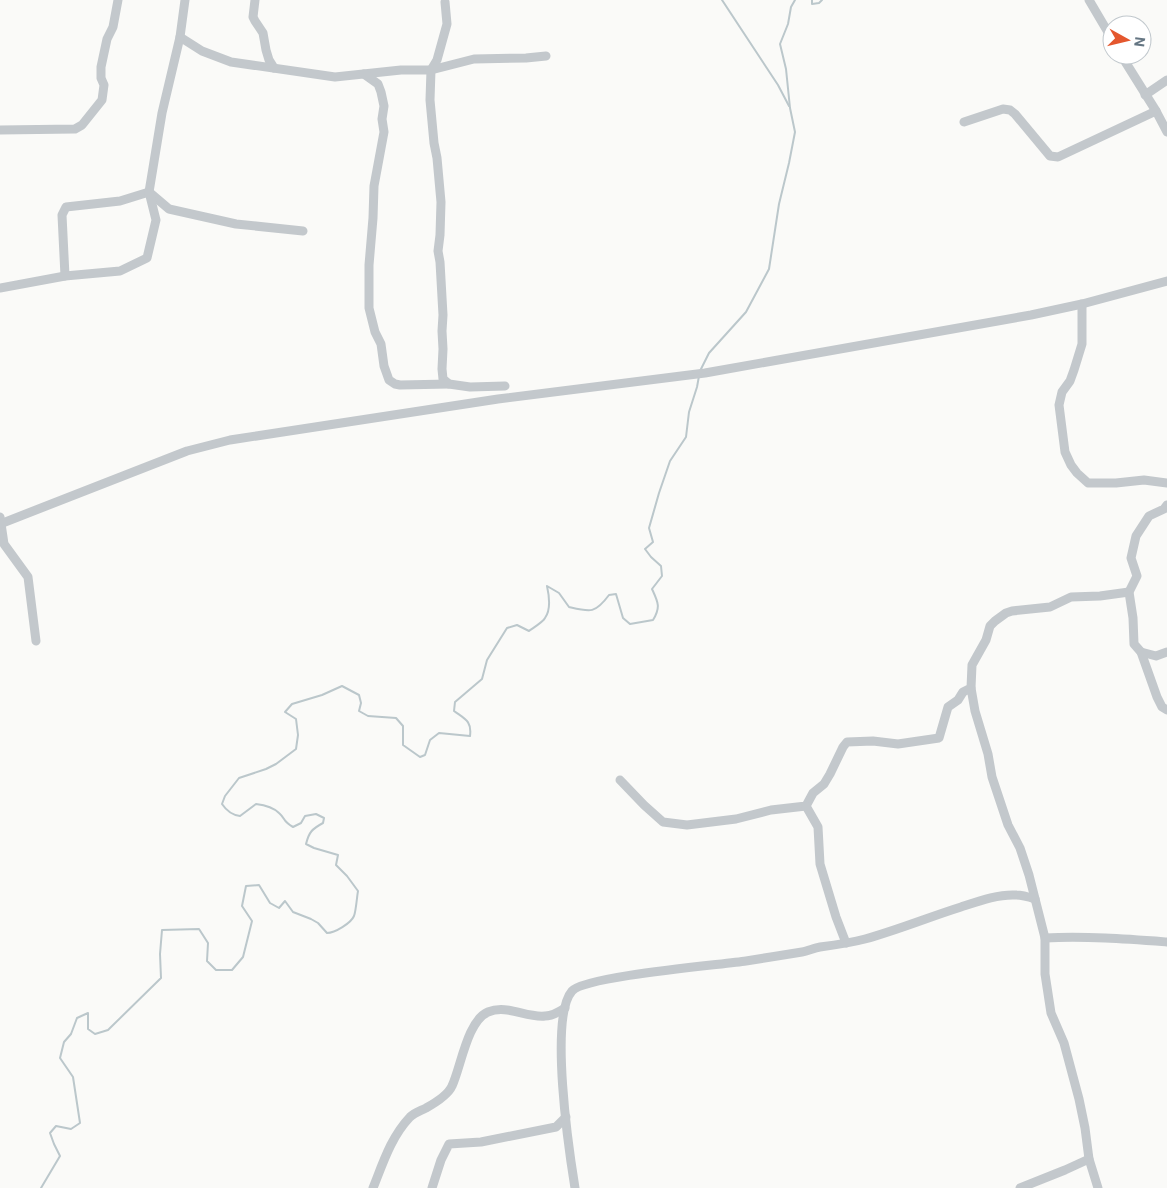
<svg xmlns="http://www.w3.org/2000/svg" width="1167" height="1188" font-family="Roboto,sans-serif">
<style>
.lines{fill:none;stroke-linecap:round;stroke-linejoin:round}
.stream{stroke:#bbc7cb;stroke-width:2}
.minor{stroke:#c3c8cc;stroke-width:9}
</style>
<rect width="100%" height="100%" fill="#fafaf8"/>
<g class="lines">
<g class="stream">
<polyline points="722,0 778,85 789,106"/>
<polyline points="812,0 812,4 819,3 822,0"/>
<polyline points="700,371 709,353 746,312 769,269 779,204 789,163 795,132 790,108 786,69 780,44 788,24 791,7 795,0"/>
<path d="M41 1188 60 1156 54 1144 50 1133 56 1126 71 1129 80 1123 73 1077 60 1058 64 1042 71 1034 77 1018 88 1013V1029L95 1034 108 1030 161 978 160 954 162 930 199 929 208 943 207 961 216 970H232L243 957 252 921 242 906 246 886 259 885 270 903 279 908 285 901 293 912 311 919 318 923 327 933C335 933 351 923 354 916 356 911 357 896 358 891L347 876 336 865 338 855 314 848 306 844C309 832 312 829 323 823L324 818 316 814 305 816 301 823 293 827C282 821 286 819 279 813 273 807 264 805 256 804L240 816C232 815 226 810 222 804L225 796 239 778 266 769 276 764 296 749 298 735 296 719 285 712 292 704 322 695 342 686 359 695 361 703 359 711 368 716 396 718 403 726V745L420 757 425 755 430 740 439 733 470 736C472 721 465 719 454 711L455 702 482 679 487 660 507 628 517 625 529 631C533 628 543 622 545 618 551 610 549 595 547 586L559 593 569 607C590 612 595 614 609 595L616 594 623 618 630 624 653 620C661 607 658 602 652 589L662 576 661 566 651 557 645 549 653 542 649 528 659 493 670 461 686 437 689 412 697 387 699 376"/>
</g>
<g class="minor">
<polyline points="255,0 253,17 255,21 263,33 266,50 269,60 274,68"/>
<polyline points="1089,0 1112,39"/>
<polyline points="445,2 447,24 437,60 431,70 430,100 434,143 437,158 441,202 440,235 438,251 440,262 443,315 442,331 443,349 442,369 443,379 449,384 470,387 505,386"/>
<polyline points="180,37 202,51 231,62 335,77 401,70 431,70 474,59 526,58 546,56"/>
<polyline points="1121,55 1156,111 1167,132"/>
<polyline points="364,74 378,84 381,92 384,106 382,119 384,132 374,186 373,218 369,265 369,308 375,332 381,344 384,366 389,380 395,384 400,385 449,384"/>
<polyline points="1145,95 1167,80"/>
<polyline points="964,122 1003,109 1010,110 1015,114 1050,156 1058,157 1156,111"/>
<polyline points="0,130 75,129 82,125 102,100 104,85 101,78 101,67 107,39 113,27 118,0"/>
<polyline points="65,276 62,215 66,207 120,201 149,192 169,209 236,224 303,231"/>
<polyline points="0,288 65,276 120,271 147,258 156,220 149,192 162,113 180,37 185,0"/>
<polyline points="1082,304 1082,344 1074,370 1070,381 1062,392 1059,405 1065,452 1071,465 1077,473 1088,483 1116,483 1144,480 1167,483"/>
<polyline points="1167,505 1164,509 1149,516 1136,536 1131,558 1137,576 1129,592 1133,618 1134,644 1141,652 1157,697 1162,707 1167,710"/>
<polyline points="0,517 4,544 28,577 36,641"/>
<polyline points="0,524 187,451 230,440 498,399 705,373 1031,315 1082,304 1167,281"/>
<polyline points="1141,652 1156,656 1167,652"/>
<polyline points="971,688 975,711 988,754 992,777 1008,825 1020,848 1029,875 1045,938 1045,974 1051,1013 1064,1043 1079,1099 1085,1128 1089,1159 1098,1188"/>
<polyline points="620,780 644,805 663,822 687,825 736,819 771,810 806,806 813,793 824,784 830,774 843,747 847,742 873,741 898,744 939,738 948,707 958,700 963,692 971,688 972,665 986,640 990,626 995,621 1006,613 1012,611 1050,607 1071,597 1100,596 1129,592"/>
<polyline points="806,806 818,827 820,864 836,917 846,943"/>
<path d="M1045 938C1086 936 1126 939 1167 942"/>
<path d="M373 1188C383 1163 391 1137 410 1117 414 1113 420 1111 426 1108 435 1103 448 1095 452 1086 461 1067 467 1021 488 1012 507 1004 526 1018 545 1016 552 1016 559 1012 565 1008"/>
<polyline points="432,1188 441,1160 449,1144 481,1142 556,1127 566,1117"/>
<path d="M575 1188C569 1151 549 1017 572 991 585 976 719 965 746 961 765 958 783 955 802 952 808 951 814 948 820 947 835 945 850 943 865 939 898 930 929 917 961 907 979 901 998 894 1016 895 1022 895 1029 897 1035 899"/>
<polyline points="1020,1188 1065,1170 1089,1159"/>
</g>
</g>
<g transform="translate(1127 40) rotate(98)"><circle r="24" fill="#ffffff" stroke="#c1c8cd"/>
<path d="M0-4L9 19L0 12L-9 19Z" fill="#e4572e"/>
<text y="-8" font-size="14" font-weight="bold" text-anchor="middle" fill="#657683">N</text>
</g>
</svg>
